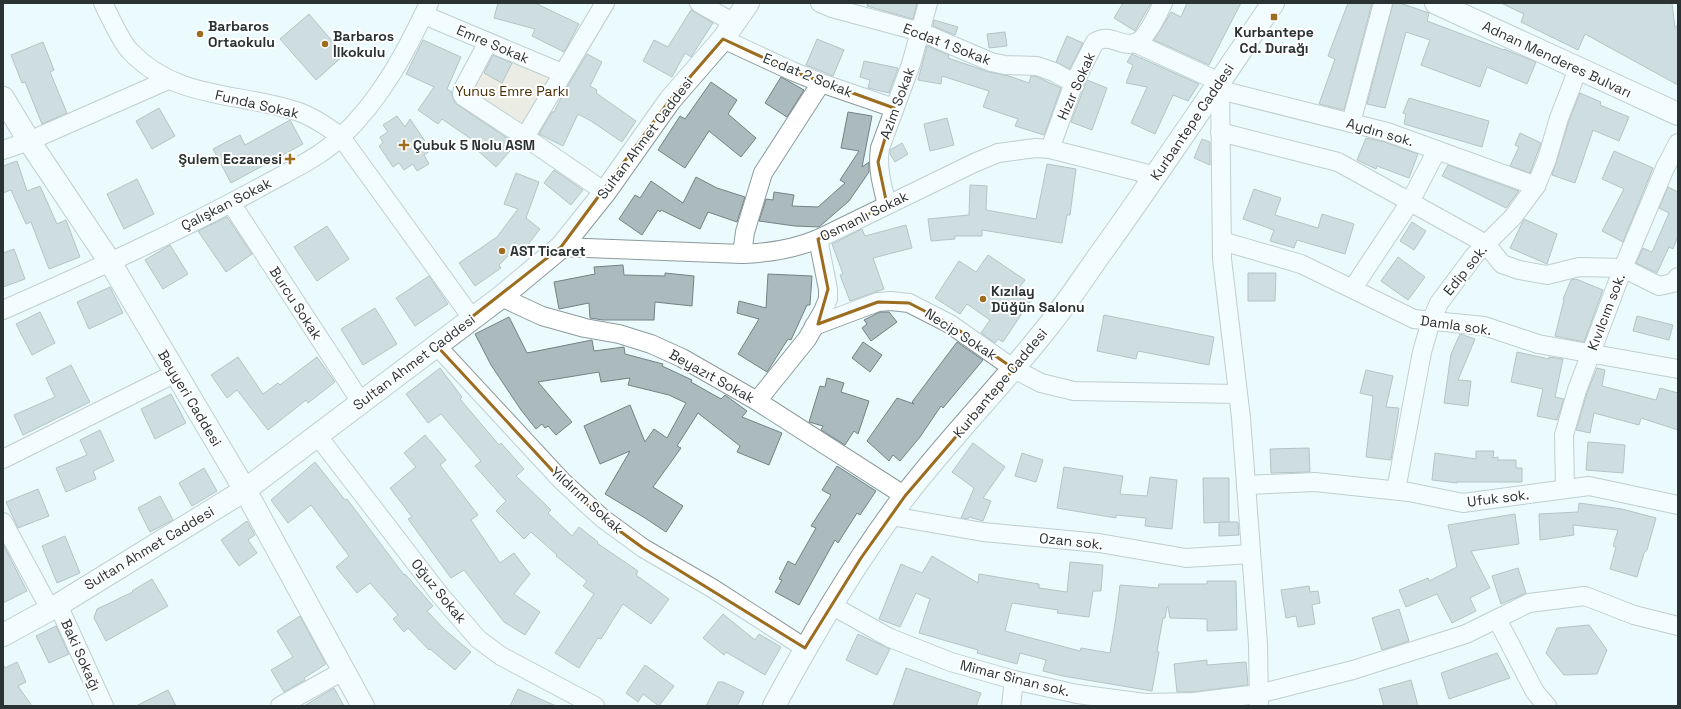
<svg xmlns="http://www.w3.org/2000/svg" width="1681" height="709" font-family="'Space Grotesk',sans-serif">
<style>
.green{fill:#eedbc4}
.building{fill:#abbbbd;stroke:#738284}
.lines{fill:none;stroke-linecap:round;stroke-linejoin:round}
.street-casing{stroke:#8c9b9d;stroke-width:20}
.secondary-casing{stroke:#8c9b9d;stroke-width:24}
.street{stroke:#fff;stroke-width:18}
.secondary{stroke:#fff;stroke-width:22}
.marked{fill:none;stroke:#9c6c1f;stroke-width:3;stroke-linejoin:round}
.poi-dot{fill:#9c6c1f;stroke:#fff;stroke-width:1.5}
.labels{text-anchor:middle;stroke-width:4;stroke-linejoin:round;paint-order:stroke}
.poi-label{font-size:14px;font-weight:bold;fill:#2b3233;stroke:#fff;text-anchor:start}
.street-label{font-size:14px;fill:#2b3233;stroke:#fff}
.park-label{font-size:14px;fill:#472e04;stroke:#fff}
</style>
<rect width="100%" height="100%" fill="#eafafd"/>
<polygon class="green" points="492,50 556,76 522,137 464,94"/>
<g class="building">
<polygon points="498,3 535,3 579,24 564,52 532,36 535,29 494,18"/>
<polygon points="868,3 917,3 913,19 867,6"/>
<polygon points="1123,3 1151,3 1135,31 1114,18"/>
<polygon points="1187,3 1241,3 1209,65 1154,40 1171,12 1181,17"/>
<polygon points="1348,3 1372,3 1344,110 1319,104 1335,59 1328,56"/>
<polygon points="1393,3 1400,3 1429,13 1427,21 1504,50 1504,49 1536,62 1527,84 1487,67 1480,87 1421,65 1430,40 1406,32 1385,108 1367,104"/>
<polygon points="1501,3 1672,3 1675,28 1678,24 1678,85 1585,34 1578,50 1521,22 1524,14"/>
<polygon points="691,10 713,23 691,57 685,53 672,77 643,61 654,40 668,47"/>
<polygon points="309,14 344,55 316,80 280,39"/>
<polygon points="934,20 958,27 955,35 933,26"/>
<polygon points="1005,32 1007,46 989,48 987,34"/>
<polygon points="1067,36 1083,43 1070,69 1056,62"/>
<polygon points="817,39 844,50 833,76 806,65"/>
<polygon points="423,40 461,57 447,89 452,92 452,96 455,103 516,144 496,167 476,149 480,145 442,119 438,124 418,110 434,87 406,74"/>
<polygon points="43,42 54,70 50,72 67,113 42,124 25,82 22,83 11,55"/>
<polygon points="927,46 949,55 948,58 989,72 1009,76 1029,83 1031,76 1035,76 1061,88 1044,135 1015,126 1018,119 983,107 989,91 942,76 941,84 918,80"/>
<polygon points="587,54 602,62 590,86 597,90 596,93 636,121 622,142 591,121 578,114 563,146 539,134 552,112 554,112 563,94"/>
<polygon points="1132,54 1199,84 1188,101 1173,95 1155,134 1131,123 1147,87 1126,83 1133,65 1127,62"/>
<polygon points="493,55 512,63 502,83 484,73"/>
<polygon points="864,61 898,68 889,93 868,88 870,80 860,77"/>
<polygon points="781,77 804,90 787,117 765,103"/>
<polygon points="1087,80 1107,88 1092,130 1071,122"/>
<polygon points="711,82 737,100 728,114 756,138 741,157 709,131 685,168 658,150 680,116 685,119"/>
<polygon points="1580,93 1601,102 1600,105 1629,117 1619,141 1593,130 1575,183 1552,175 1569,121"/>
<polygon points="1409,98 1489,121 1482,147 1404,124 1406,114 1403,113"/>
<polygon points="159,108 175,136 152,149 136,121"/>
<polygon points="848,112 872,116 862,167 869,162 869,172 849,201 819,227 795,226 759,221 766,199 773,200 774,192 794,195 792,206 818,207 845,183 840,180 859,151 841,148"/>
<polygon points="397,116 405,127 410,119 431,150 424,155 429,164 417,171 413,164 404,170 399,163 393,167 379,146 383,143 380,137 388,132 383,125"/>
<polygon points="947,118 954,145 930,151 924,124"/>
<polygon points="290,120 303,144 231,183 213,149 240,135 245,145"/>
<polygon points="1520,133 1541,143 1530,173 1510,166 1519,147 1515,145"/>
<polygon points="1366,138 1384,142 1418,154 1409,178 1377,166 1376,169 1357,160"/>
<polygon points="1202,139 1210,142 1210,165 1194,158"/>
<polygon points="902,143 908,154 895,162 890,154 890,150"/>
<polygon points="1614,151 1653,168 1623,242 1602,231 1624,189 1602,179"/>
<polygon points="17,161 27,191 40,186 57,224 66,220 80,257 49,269 31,222 26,224 11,190 3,193 3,166"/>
<polygon points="1047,164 1076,169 1070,215 1067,215 1062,243 982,230 982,236 955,236 955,239 931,241 928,219 969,215 970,185 987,186 986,210 1036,219"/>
<polygon points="1448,165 1519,191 1506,208 1442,176"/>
<polygon points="554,170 583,190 571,205 544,183"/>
<polygon points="516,173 539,182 526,218 540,229 520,255 514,250 499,265 501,268 475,286 459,263 497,237 518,209 504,204"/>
<polygon points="696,177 717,188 745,197 737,222 708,212 700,229 661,210 660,212 658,210 642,235 619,219 635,195 640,198 651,181 683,203"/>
<polygon points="137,179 154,214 124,229 107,194"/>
<polygon points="1668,187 1678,192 1678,236 1673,249 1669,247 1657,273 1636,263 1643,248 1652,252 1669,213 1659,208"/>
<polygon points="1254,189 1281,198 1275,215 1318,228 1322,214 1354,224 1345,254 1297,240 1294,248 1270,241 1274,230 1243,219"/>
<polygon points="227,217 252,254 226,272 198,231"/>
<polygon points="1524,219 1557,234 1547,264 1510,248"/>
<polygon points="1412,222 1426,231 1414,250 1400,241"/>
<polygon points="906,225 912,248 873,258 884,289 850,301 840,275 843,274 832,244 862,229 865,236"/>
<polygon points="327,226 349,259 317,281 294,247"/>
<polygon points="170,245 188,274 163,289 145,260"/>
<polygon points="14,249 25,279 3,287 3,253"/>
<polygon points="988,255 1025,280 1017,291 1031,300 1003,342 998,339 995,343 981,333 990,320 967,304 960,314 935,298 959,261 976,272"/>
<polygon points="1398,257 1425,277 1408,300 1381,281"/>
<polygon points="623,265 624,275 665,276 665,273 694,276 692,306 655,302 654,320 603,320 590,318 589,303 559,309 554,282 595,274 594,267"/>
<polygon points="1248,273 1276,273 1275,301 1248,301"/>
<polygon points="768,274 812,276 810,305 807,305 791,340 788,339 767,372 738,354 759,319 737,313 739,301 766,308"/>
<polygon points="429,276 448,304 415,326 396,298"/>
<polygon points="1576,279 1603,290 1584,342 1555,336 1564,300 1563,299 1571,280"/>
<polygon points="110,287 123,313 89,329 77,302"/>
<polygon points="375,308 397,344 363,365 341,329"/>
<polygon points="40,312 55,343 32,355 16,324"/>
<polygon points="880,312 889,312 897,322 871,341 862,328 867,324 864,320"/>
<polygon points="1104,315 1214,337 1209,365 1138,351 1136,359 1097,351"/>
<polygon points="1637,316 1673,325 1669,340 1633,331"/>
<polygon points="509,317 527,353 592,340 594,351 624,347 625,354 663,364 662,366 692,380 691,382 721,399 725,395 747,411 742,417 782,433 769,465 737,452 740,446 698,413 677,446 681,448 653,487 683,506 666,532 645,518 605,494 630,451 600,464 584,426 630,405 645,442 654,429 667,438 686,403 669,395 628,385 630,378 601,382 599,372 538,382 572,422 556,435 548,426 545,428 542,424 536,429 521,410 491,365 475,334"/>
<polygon points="1460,334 1475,339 1458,380 1471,381 1468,406 1444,403 1451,354"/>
<polygon points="863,342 882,355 870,372 852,358"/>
<polygon points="957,342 983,360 943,408 941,406 920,437 900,461 893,455 889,461 867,441 897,398 914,404 912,402"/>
<polygon points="1517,352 1549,359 1549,357 1563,359 1555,397 1564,399 1557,420 1537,416 1543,389 1511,382"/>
<polygon points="238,357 263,394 278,383 280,385 317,357 335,382 308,403 306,400 268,430 237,390 227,398 211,375"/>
<polygon points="71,365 90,402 23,435 14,415 55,397 46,378"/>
<polygon points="440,368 462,397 460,399 499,445 501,443 524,469 516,476 551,510 548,513 572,536 579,527 598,542 597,543 638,571 636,575 669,599 651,624 623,604 601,639 598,638 579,668 555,653 594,594 583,586 587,581 556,556 557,555 531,532 524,539 496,511 506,501 475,466 481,461 441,414 428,423 406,394"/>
<polygon points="1597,368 1605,370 1602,386 1656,400 1660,388 1678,393 1678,430 1641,418 1639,425 1594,413 1590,433 1576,430 1587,393"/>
<polygon points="1366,370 1393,376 1386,407 1399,408 1391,460 1366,457 1373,396 1360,393"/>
<polygon points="827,378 844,383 841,392 869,401 858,434 854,431 845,445 821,430 823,426 809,422 820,386 825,387"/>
<polygon points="171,394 186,423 155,439 141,409"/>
<polygon points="100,430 114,461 93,471 96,479 66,492 56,468 87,455 80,440"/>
<polygon points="425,435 446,460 440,465 478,515 471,520 500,563 514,553 530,574 514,594 540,612 525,635 504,622 464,570 451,578 408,519 412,517 390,488 416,467 404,453"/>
<polygon points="1588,442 1625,445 1623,473 1586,470"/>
<polygon points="973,443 1005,467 983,498 991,501 983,521 969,517 968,519 961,518 974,488 952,472"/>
<polygon points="1309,448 1310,472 1271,473 1270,449"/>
<polygon points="1476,451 1494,451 1493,458 1498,457 1498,460 1516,460 1516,468 1522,468 1522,482 1457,482 1457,483 1432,480 1435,453 1476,459"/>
<polygon points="1022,453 1043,460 1036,482 1015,476"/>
<polygon points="315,462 345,500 347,499 404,575 405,574 433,606 427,611 445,630 471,652 455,670 430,649 429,650 408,628 404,632 393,619 398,615 370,583 357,593 336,567 349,556 311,505 288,523 271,500"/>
<polygon points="837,466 876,491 860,515 857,513 838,543 835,540 799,605 775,592 782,580 779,579 788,561 795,565 816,528 811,526 831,495 822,490"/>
<polygon points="1064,467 1123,476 1120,494 1147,496 1150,477 1177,480 1172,529 1145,526 1146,518 1116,515 1116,518 1057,508"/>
<polygon points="204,468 217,491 192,506 179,483"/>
<polygon points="1203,478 1229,478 1229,522 1204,523"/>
<polygon points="38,489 49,516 18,528 6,502"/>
<polygon points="160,496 173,520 150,532 138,508"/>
<polygon points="1579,503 1622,509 1656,518 1647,550 1644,553 1637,577 1610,569 1616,547 1613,546 1618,530 1573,525 1574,535 1540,540 1539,514 1578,512"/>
<polygon points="1515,514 1519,544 1471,551 1490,588 1470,598 1476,611 1452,623 1437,594 1406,607 1399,590 1428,578 1429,581 1457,567 1448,525"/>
<polygon points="247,521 255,535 248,540 257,553 239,566 221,540"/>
<polygon points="1219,522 1238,522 1239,535 1219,536"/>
<polygon points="65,536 80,573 57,583 42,546"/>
<polygon points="3,544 27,591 3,603"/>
<polygon points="932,556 978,583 979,574 1039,584 1039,588 1067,592 1070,562 1103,565 1101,591 1093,591 1089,617 1057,613 1058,610 1012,603 1005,631 1080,651 1081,648 1110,653 1116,617 1120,585 1158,588 1159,584 1207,584 1207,581 1236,581 1237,630 1207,631 1207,619 1170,618 1168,607 1167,607 1165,618 1163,618 1157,651 1159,652 1152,691 1063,676 1043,671 1046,660 1020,653 1017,664 977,653 978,650 919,633 930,599 916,593 900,627 879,619 901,564 922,573"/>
<polygon points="1518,568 1526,593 1501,604 1492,576"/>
<polygon points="152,579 168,606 106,641 94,618 97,609 133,592 132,591"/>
<polygon points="1309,586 1310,592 1318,591 1320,603 1312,605 1315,624 1298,627 1296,616 1286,618 1281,590"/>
<polygon points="1399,609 1409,641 1382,650 1372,618"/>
<polygon points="723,614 755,640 759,634 781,647 765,675 726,652 724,655 703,638"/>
<polygon points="300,616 326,664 304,678 305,680 284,692 271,670 293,657 277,631"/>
<polygon points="1589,625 1607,650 1597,674 1564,675 1546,653 1557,628"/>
<polygon points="56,626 69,654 49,663 36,636"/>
<polygon points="858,634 890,649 877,675 846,660"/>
<polygon points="1497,653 1510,678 1449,699 1441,673"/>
<polygon points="1207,660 1207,665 1246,662 1248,685 1193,692 1177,692 1174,664"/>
<polygon points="17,662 26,682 18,686 32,706 3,706 3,664 5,668"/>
<polygon points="645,665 674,686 659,706 643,694 638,702 626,693"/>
<polygon points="906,668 981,693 976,706 893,706"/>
<polygon points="1411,680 1418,706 1384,706 1379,689"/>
<polygon points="718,682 723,682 744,692 737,706 706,706"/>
<polygon points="334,688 344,706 304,706"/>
<polygon points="518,689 556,706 510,706"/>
<polygon points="168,690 176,706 136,706"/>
</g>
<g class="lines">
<g class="street-casing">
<g id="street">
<path d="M103 3C109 15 121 42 130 51 176 100 237 92 296 111 312 116 328 127 341 137L472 318"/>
<polyline points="605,3 525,137 605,192"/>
<polyline points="699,3 734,23"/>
<polyline points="820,3 832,8 921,32 991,62 1005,65 1037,66 1054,72 1074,83"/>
<polyline points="424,15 562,73"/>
<polyline points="723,39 792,71 821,83 894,108"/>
<polyline points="488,42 463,89 462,94 464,97 525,137"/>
<polyline points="1135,43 1220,82 1222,259 1241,418 1258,644 1259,705"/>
<polyline points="1220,90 1387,132 1536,186"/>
<polyline points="1351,123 1383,3"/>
<polyline points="1220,132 1338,162 1486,244 1502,264 1519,270 1547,275 1579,267 1623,268 1659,286 1673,283 1678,277"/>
<path d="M1050 149 1074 83 1095 42C1111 32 1120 48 1135 43 1146 40 1158 13 1163 3"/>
<polyline points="3,150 29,141 168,80"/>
<polyline points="231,203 361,402"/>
<path d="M887 205C882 185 877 168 880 148L911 64 928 3"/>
<polyline points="1222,241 1301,264 1414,319 1484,326 1538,344 1678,369"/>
<path d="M561 247 742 254C768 253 794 249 818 239L974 163 998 153 1036 148 1050 149 1156 176"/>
<polyline points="742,254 745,232 763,173 821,83"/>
<polyline points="1353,288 1410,202 1437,150"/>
<polyline points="501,297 542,316 585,328 619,334 651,344 682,358 757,401 905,496"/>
<path d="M3 310C89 272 174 234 257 189 285 173 318 159 342 136 381 99 406 52 429 3"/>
<polyline points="814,326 878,302 891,301 909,303 950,324 1014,369 1041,383 1074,391 1238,394"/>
<polyline points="436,345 562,481 602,518 643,548 712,588 805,648"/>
<polyline points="757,401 807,339 823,311 828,299 828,289 818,239"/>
<polyline points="317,435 440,595 478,639 501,656 595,706"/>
<polyline points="3,459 176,373"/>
<polyline points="1246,485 1315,482 1409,492 1463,503 1589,486 1678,505"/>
<polyline points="1565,489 1564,435 1577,390 1623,268 1665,168 1678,143"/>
<polyline points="1396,490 1422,352 1431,321 1439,303 1474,256 1513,217 1536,186 1547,159 1559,118 1578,69"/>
<polyline points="891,516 983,532 1099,543 1186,558 1251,554"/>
<polyline points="3,522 50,609"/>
<polyline points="58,605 104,706"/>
<polyline points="831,605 890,638 951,662 1014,680 1077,694 1145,703 1194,702 1258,694 1353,670 1466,634 1529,603 1585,596 1634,615 1678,626"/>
<polyline points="1497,619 1535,692 1547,706"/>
<polyline points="280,706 343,671"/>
<polyline points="1011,706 1014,680"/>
</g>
</g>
<g class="secondary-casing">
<g id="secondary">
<polyline points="1436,3 1678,114"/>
<polyline points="3,98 29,141 110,262 245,490 363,706"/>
<polyline points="3,635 58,605 245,490 501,297 561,247 605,192 670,100 723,39 748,3"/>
<path d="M774 706C813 633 855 562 905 496 951 436 1004 383 1050 324 1070 299 1087 272 1106 246 1163 166 1218 84 1273 3"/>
</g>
</g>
<use href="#street" class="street"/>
<use href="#secondary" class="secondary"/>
</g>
<path d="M0 0H1681V709H0ZM723 39 792 71 894 108 878 162 887 205 818 239 828 289 818 324 878 302 909 303 950 324 1014 369 905 496 861 558 805 648 643 548 602 518 562 481 436 345 561 247 670 100Z" fill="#eafafd" fill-opacity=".55" fill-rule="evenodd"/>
<path class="marked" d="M723 39 792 71 894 108 878 162 887 205 818 239 828 289 818 324 878 302 909 303 950 324 1014 369 905 496 861 558 805 648 643 548 602 518 562 481 436 345 561 247 670 100Z"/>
<g class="poi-dot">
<rect x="1270" y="13" width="8" height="8" rx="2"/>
<circle cx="200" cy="34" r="4"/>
<circle cx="325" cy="44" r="4"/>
<path d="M402 139h4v4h4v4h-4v4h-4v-4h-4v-4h4z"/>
<path d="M288 153h4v4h4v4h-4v4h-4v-4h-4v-4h4z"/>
<circle cx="502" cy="251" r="4"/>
<circle cx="983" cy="299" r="4"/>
</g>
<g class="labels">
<g class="poi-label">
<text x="208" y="31">Barbaros<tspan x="208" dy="16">Ortaokulu</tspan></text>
<text x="1274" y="37" text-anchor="middle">Kurbantepe<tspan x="1274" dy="16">Cd. Durağı</tspan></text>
<text x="333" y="41">Barbaros<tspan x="333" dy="16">İlkokulu</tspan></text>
<text x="413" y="150">Çubuk 5 Nolu ASM</text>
<text x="282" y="164" text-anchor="end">Şulem Eczanesi</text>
<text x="510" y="256">AST Ticaret</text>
<text x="991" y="296">Kızılay<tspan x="991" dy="16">Düğün Salonu</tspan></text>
</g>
<g class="street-label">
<text transform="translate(493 44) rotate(23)" y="5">Emre Sokak</text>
<text transform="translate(947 44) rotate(21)" y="5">Ecdat 1 Sokak</text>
<text transform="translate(1557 59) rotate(25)" y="5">Adnan Menderes Bulvarı</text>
<text transform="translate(808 75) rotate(22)" y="5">Ecdat 2 Sokak</text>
<text transform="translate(1076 86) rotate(-66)" y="5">Hızır Sokak</text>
<text transform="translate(897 103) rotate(-70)" y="5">Azim Sokak</text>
<text transform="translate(257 104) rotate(13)" y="5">Funda Sokak</text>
<text transform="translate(1192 122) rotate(-56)" y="5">Kurbantepe Caddesi</text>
<text transform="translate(1380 132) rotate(16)" y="5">Aydın sok.</text>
<text transform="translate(645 138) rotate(-53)" y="5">Sultan Ahmet Caddesi</text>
<text transform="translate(226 204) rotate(-27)" y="5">Çalışkan Sokak</text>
<text transform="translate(864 216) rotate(-26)" y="5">Osmanlı Sokak</text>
<text transform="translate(1465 270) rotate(-51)" y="5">Edip sok.</text>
<text transform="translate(296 303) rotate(57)" y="5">Burcu Sokak</text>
<text transform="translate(1606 312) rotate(-69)" y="5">Kıvılcım sok.</text>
<text transform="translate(1456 325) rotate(8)" y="5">Damla sok.</text>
<text transform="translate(961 334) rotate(33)" y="5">Necip Sokak</text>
<text transform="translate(414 362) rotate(-37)" y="5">Sultan Ahmet Caddesi</text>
<text transform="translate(712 376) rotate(29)" y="5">Beyazıt Sokak</text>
<text transform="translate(1000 383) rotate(-50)" y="5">Kurbantepe Caddesi</text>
<text transform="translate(190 398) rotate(59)" y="5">Beyyeri Caddesi</text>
<text transform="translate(1498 498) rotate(-7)" y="5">Ufuk sok.</text>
<text transform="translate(587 500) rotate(42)" y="5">Yıldırım Sokak</text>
<text transform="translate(1071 541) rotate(6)" y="5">Ozan sok.</text>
<text transform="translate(149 548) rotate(-31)" y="5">Sultan Ahmet Caddesi</text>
<text transform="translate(439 591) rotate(51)" y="5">Oğuz Sokak</text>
<text transform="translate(81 655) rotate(66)" y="5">Baki Sokağı</text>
<text transform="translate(1015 678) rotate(14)" y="5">Mimar Sinan sok.</text>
</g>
<g class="park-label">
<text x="512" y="96">Yunus Emre Parkı</text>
</g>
</g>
<rect width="1681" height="709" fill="none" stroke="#2b3233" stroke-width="8"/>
</svg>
